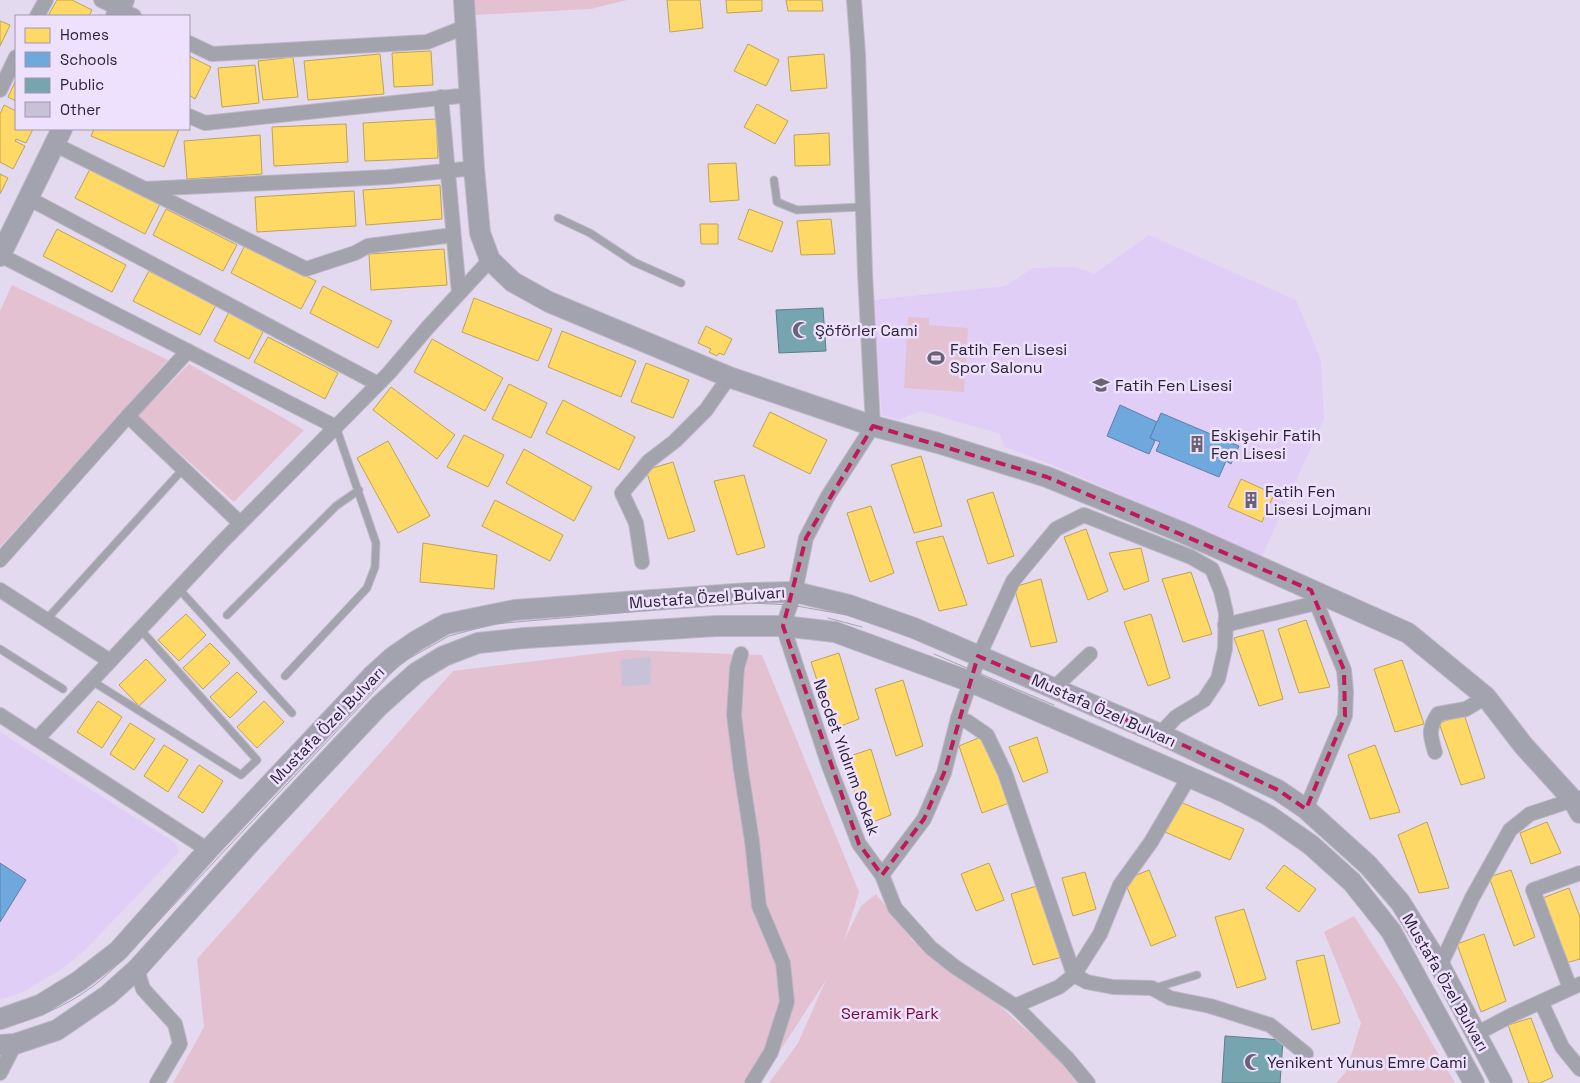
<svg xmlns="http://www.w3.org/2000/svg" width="1580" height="1083" font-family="'Space Grotesk',sans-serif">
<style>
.built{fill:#e1cef7}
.green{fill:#e4c1d1}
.homes{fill:#ffd966;stroke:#bfa257}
.schools{fill:#6fa8dc;stroke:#5a80aa}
.public{fill:#76a5af;stroke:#5f7e8a}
.building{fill:#c8c2d8;stroke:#cac5d8}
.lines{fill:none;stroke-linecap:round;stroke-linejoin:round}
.lane-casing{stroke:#bfb7c9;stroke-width:9}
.street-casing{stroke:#bfb7c9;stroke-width:16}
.secondary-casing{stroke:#bfb7c9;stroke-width:22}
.lane{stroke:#a2a3ad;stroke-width:7}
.street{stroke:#a2a3ad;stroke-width:14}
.secondary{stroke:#a2a3af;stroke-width:20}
.tram{stroke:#a6a3b0;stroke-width:1}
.marked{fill:none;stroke:#c2185b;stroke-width:4;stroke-dasharray:10 6;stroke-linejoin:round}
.labels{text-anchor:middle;stroke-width:5;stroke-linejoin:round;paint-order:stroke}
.poi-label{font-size:16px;fill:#2a2234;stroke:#eee1fe;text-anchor:start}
.street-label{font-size:16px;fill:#2a2234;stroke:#eee1fe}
.park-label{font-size:16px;fill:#710932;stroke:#eee1fe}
</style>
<rect width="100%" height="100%" fill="#e4daf0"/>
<g class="built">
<polygon points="1149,235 1296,300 1321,360 1324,419 1262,556 1048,463 1004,447 1000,434 920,411 899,420 882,415 873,300 1005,286 1033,268 1075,267 1094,274"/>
<polygon points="0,732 175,843 179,852 84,951 60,970 23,992 0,1000"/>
</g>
<g class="green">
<polygon points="474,0 627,0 591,9 475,15"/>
<polygon points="12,285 168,360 0,547 0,311"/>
<polygon points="908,317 929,318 929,325 968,328 964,392 904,388"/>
<polygon points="189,364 304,430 234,502 138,416"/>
<polygon points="626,650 762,655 859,892 844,941 861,906 876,894 913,941 960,978 991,998 1052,1053 1078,1083 769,1083 798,1043 826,980 759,1083 173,1083 204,1027 197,959 453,671"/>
<polygon points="1354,916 1401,989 1455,1083 1336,1083 1346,1072 1361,1023 1324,932"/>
</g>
<g class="homes">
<polygon points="57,0 72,0 92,10 89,16 48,16"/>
<polygon points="667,0 700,0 703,28 670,32"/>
<polygon points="726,0 762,0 762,11 727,13"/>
<polygon points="786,0 822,0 823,11 788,11"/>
<polygon points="0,21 10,25 0,46"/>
<polygon points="748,44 779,60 766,86 734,71"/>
<polygon points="431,51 433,85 394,87 392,53"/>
<polygon points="380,54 384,94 308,100 304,61"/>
<polygon points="824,54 827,88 791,91 788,57"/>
<polygon points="189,56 211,67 195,99 189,95"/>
<polygon points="293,57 298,97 263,100 258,61"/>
<polygon points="255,65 259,103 222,107 218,68"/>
<polygon points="16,80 16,101 8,97"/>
<polygon points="757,104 788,121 775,144 744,127"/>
<polygon points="4,105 16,111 16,129 33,129 26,143 16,139 15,141 25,146 13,169 0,162 0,114"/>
<polygon points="436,119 438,158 365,161 363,123"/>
<polygon points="346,124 348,162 274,166 272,127"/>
<polygon points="94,129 179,129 164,167 91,136"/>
<polygon points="829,133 830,165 795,166 794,135"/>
<polygon points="260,135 262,174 187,179 184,141"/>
<polygon points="736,163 739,200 710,202 708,164"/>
<polygon points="90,169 160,204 145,234 75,198"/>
<polygon points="0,174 8,178 0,194"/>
<polygon points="440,185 442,219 366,225 363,190"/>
<polygon points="354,191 356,226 257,232 255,197"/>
<polygon points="166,209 237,245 223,271 153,235"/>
<polygon points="749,209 783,222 772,252 738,239"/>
<polygon points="831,219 835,254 801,255 797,221"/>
<polygon points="700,224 718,224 718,244 701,244"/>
<polygon points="57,229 126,265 112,292 43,256"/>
<polygon points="245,245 316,281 301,309 231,273"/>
<polygon points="444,249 447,285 371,290 369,254"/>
<polygon points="149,271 216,305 200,335 133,301"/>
<polygon points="323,286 392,321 378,348 310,313"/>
<polygon points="474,298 552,329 538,361 462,332"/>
<polygon points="229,312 264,330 249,359 214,341"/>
<polygon points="706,326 732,339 724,355 719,353 717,356 709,352 711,349 698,343"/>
<polygon points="562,331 636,361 621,397 548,367"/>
<polygon points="268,337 338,373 325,399 254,362"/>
<polygon points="432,339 503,378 485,411 414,372"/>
<polygon points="646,363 689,380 673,418 631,402"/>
<polygon points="509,384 547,403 531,438 492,419"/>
<polygon points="391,387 455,435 437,459 373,410"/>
<polygon points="563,400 635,437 619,470 546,433"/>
<polygon points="770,412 827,440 810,474 753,446"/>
<polygon points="464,435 504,455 488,487 447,467"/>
<polygon points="388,441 430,516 398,533 357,458"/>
<polygon points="524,449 592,487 574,521 506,483"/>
<polygon points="921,456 942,526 914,533 891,465"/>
<polygon points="673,462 695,531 668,539 646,470"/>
<polygon points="744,475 765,547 737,555 714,481"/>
<polygon points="1241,479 1274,494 1262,522 1228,507"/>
<polygon points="993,492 1014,556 988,564 967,500"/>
<polygon points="495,500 563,535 550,561 482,526"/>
<polygon points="871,506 894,573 870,582 847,513"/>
<polygon points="1086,529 1108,591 1088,600 1064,537"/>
<polygon points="943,536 967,605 939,611 916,542"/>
<polygon points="423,543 497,555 494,589 420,582"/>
<polygon points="1141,548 1149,581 1124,590 1109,553"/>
<polygon points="1191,572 1212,634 1183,642 1162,579"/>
<polygon points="1041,579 1057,642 1031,647 1014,587"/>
<polygon points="186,614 206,635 179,661 158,640"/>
<polygon points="1151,614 1170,678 1148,686 1124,622"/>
<polygon points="1306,620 1330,687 1299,693 1278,629"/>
<polygon points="1263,630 1283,699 1259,706 1234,638"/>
<polygon points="210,643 230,663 203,689 183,668"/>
<polygon points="839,653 859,719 833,729 811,662"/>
<polygon points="146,659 166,680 139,706 119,685"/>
<polygon points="1402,660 1424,724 1395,732 1374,669"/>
<polygon points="237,672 257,692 230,718 210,697"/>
<polygon points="903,680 923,746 896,756 875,689"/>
<polygon points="98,701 122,717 102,748 77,732"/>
<polygon points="264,701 284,722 257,748 237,727"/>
<polygon points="1464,714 1485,778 1461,785 1439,723"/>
<polygon points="130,723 155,739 134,770 110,754"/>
<polygon points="983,736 1009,803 982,813 959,746"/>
<polygon points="1037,737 1048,772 1023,782 1009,747"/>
<polygon points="164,745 188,760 168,792 144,776"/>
<polygon points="1375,745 1400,812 1370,819 1348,755"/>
<polygon points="871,749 891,815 865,825 844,758"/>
<polygon points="199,765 223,781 203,813 178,797"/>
<polygon points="1178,801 1244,829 1230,860 1165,832"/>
<polygon points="1427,822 1449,888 1419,893 1398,835"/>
<polygon points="1547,822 1561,853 1531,864 1520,833"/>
<polygon points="989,863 1004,900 976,911 961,874"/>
<polygon points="1284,865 1316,889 1299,912 1266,888"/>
<polygon points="1149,870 1176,936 1151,946 1124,880"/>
<polygon points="1511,870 1535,937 1514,946 1489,877"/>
<polygon points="1085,872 1096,909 1073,916 1062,878"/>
<polygon points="1043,884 1062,957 1033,965 1011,894"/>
<polygon points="1569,888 1580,917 1580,959 1566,963 1540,899"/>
<polygon points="1244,909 1266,979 1237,988 1215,917"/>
<polygon points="1484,934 1506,1001 1481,1012 1457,944"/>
<polygon points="1324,955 1340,1023 1312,1030 1296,961"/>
<polygon points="1531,1018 1553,1077 1540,1083 1529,1083 1508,1025"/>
</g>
<g class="schools">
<polygon points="1120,405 1157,422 1150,438 1155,441 1149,454 1107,436"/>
<polygon points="1161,413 1239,446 1231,464 1226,461 1219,477 1156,451 1160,442 1150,438"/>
<polygon points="0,863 26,880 0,922"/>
</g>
<g class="public">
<polygon points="823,308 826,351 779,353 776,310"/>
<polygon points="1225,1036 1283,1040 1280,1083 1222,1083"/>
</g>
<polygon class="building" points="651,657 650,684 622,686 621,660"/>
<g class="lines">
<g class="lane-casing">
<g id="lane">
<polyline points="774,180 777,202 797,210 862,207"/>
<polyline points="558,218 590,233 634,262 681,283"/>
<polyline points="178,588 292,713"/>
<polyline points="227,615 336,506 359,490"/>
<polyline points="46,620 183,469"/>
<polyline points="0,649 63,689"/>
<polyline points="285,676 367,588 375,567 376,543 336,427"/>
<polyline points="92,681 241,775 257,760 140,629"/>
<polyline points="1155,988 1197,975"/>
</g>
</g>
<g class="street-casing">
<g id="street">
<polyline points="101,0 134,16"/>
<polyline points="854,0 858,54 865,273 873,426 828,496 806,538 795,592 783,626 829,766 859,844 882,875 895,908 931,948 955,967 1015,1006 1068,1059 1088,1083"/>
<polyline points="37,16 46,0"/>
<polyline points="189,43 212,54 427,42 465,27"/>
<polyline points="0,90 16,57"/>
<polyline points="441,97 459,293"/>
<polyline points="189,116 205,123 469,95"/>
<polyline points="54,144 306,269 355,253 368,246 453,235"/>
<polyline points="145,189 388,177 474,168"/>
<polyline points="28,198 378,384"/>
<polyline points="0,255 336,427"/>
<polyline points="188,351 128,416 240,523"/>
<polyline points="0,560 128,416"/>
<polyline points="642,562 636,523 622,493 649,461 675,441 706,410 729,377"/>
<polyline points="0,590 110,661"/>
<polyline points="1225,625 1316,603"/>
<polyline points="741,654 737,668 734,715 741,771 752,841 759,906 783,963 787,1002 771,1052 752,1083"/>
<polyline points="1054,688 1090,654"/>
<polyline points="0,715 208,850"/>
<polyline points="958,718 968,722 987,735 1005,773 1074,975 1087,982 1113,987 1152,988 1170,998 1210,1006 1270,1025 1306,1054"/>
<polyline points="37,739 222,542 389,373 429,326 490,260"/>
<path d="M1435 752C1430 735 1428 729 1438 714L1466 709 1486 697"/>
<polyline points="1306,809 1345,716 1346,692 1344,670 1311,590"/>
<polyline points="882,875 924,819 944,773 958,718 979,656 1013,581 1056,529 1084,515 1191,557 1212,569 1221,591 1226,613 1225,649 1218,679 1204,700 1176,717 1160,734"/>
<polyline points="1440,966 1472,898 1510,830 1530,814 1579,798"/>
<polyline points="137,969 143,989 175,1024 180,1044 157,1083"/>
<polyline points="1570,988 1533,890 1580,873"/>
<polyline points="1541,1002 1562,1047 1580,1069"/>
<polyline points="1015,1006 1059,987 1074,975 1100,934 1120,885 1151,842 1189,777"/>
<polyline points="1476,1034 1512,1015 1580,984"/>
<polyline points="0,1073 15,1044"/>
</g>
</g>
<g class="secondary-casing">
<g id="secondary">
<polyline points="464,0 474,168 480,233 490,260 513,282 549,302 729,377 873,426 938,443 1047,477 1186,534 1408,633 1486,697 1523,745 1573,800 1580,813"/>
<polyline points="116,16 124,0"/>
<polyline points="0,256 62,129"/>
<polyline points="0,1019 40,1005 79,981 118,951 208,850 372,676 393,657 416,641 446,624 515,610 749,593 795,592 849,605 914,628 1160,734 1278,790 1306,809 1368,865 1400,902 1440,966 1502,1083"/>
<polyline points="0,1045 15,1044 57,1030 108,995 137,969 252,841 379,706 416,673 444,656 478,643 525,638 716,626 783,626 835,632 971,682 1226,793 1268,815 1311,845 1352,882 1391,931 1474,1083"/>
</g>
</g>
<use href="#lane" class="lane"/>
<use href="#street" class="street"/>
<use href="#secondary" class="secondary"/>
<g class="tram">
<polyline points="828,618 862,627"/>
<polyline points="934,654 1054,705"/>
<path d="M0 1028C33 1020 65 1007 92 987 104 978 114 968 124 958L394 670 408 659 449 636 494 624 721 604 751 603 791 605 847 615 889 629 977 663 1241 780C1293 807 1338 842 1377 887 1395 908 1409 932 1423 956 1447 998 1469 1041 1491 1083"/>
</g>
</g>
<path class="marked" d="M873 426 1047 477 1311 590 1344 670 1345 716 1306 809 1278 790 1160 734 978 656 944 773 924 819 882 875 859 844 783 626 806 538Z"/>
<defs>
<g id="mosque-bare" transform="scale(1.35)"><path d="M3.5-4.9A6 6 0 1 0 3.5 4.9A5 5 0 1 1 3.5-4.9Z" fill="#6b6276" stroke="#eee1fe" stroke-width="2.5" paint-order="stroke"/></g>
<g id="stadium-bare" transform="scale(1.35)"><path d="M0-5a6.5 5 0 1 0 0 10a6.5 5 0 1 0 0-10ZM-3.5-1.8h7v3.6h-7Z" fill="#6b6276" stroke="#eee1fe" stroke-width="2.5" paint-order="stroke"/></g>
<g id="school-bare" transform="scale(1.35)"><path d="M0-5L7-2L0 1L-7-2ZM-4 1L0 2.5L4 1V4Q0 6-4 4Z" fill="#6b6276" stroke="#eee1fe" stroke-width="2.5" paint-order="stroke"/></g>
<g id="building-bare" transform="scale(1.35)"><path d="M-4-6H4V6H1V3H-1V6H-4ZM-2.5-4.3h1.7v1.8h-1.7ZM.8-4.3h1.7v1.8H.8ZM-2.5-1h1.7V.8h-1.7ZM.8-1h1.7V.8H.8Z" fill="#6b6276" stroke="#eee1fe" stroke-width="2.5" paint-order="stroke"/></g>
</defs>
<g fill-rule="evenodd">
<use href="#mosque-bare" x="801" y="330"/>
<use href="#stadium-bare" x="936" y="358"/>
<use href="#school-bare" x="1101" y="385"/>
<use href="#building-bare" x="1197" y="444"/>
<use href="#building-bare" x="1251" y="500"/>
<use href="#mosque-bare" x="1253" y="1062"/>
</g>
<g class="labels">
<g class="poi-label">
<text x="815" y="336">Şöförler Cami</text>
<text x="950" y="355">Fatih Fen Lisesi<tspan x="950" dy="18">Spor Salonu</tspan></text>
<text x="1115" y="391">Fatih Fen Lisesi</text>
<text x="1211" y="441">Eskişehir Fatih<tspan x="1211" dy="18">Fen Lisesi</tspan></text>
<text x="1265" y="497">Fatih Fen<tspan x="1265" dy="18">Lisesi Lojmanı</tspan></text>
<text x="1267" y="1068">Yenikent Yunus Emre Cami</text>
</g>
<g class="street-label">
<text transform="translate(707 597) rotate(-4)" y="6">Mustafa Özel Bulvarı</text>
<text transform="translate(1104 710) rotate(24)" y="6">Mustafa Özel Bulvarı</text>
<text transform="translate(327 725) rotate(-46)" y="6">Mustafa Özel Bulvarı</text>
<text transform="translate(847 757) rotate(70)" y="6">Necdet Yıldırım Sokak</text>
<text transform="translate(1446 982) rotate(60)" y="6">Mustafa Özel Bulvarı</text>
</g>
<g class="park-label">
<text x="890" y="1019">Seramik Park</text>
</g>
</g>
<rect x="15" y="15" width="175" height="115" fill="#eee1fe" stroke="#a095ad"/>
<rect x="25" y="28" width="25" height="15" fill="#ffd966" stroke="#a095ad"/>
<text x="60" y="40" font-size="15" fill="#2a2234">Homes</text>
<rect x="25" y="52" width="25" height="15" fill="#6fa8dc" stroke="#a095ad"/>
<text x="60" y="65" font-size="15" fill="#2a2234">Schools</text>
<rect x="25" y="78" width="25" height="15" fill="#76a5af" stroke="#a095ad"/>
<text x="60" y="90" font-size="15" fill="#2a2234">Public</text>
<rect x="25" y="102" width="25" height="15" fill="#c8c2d8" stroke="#a095ad"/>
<text x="60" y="115" font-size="15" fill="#2a2234">Other</text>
</svg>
